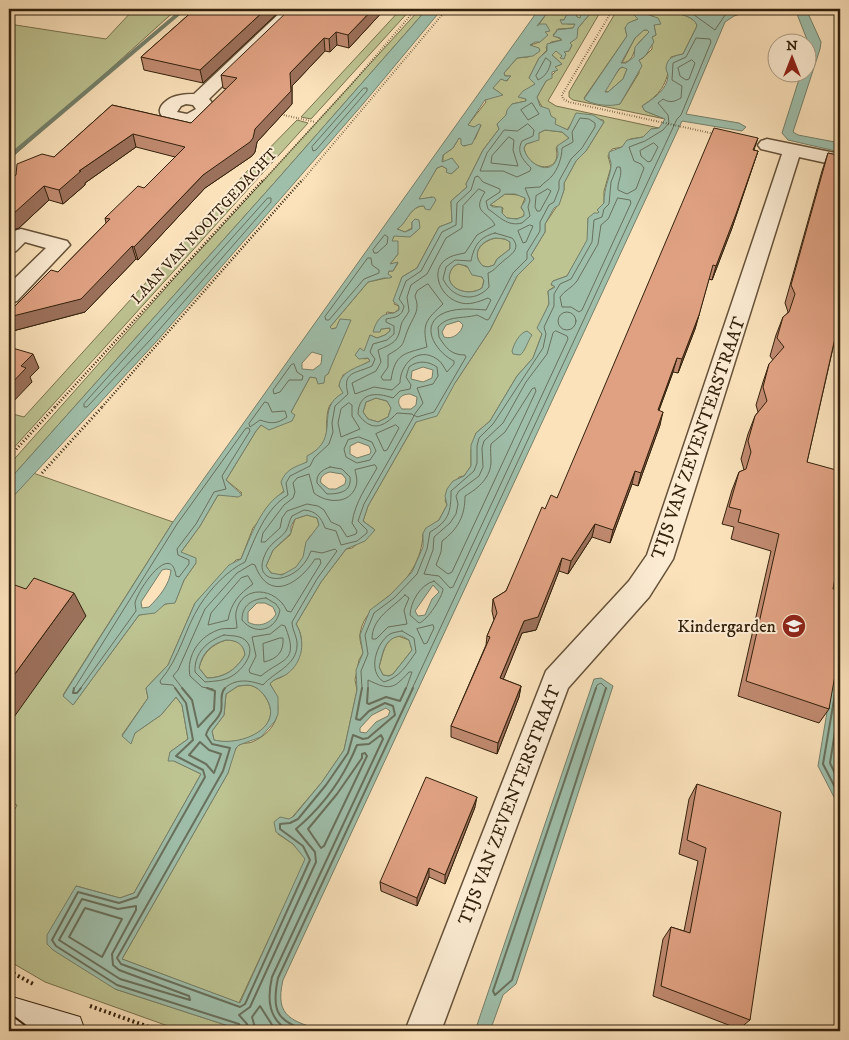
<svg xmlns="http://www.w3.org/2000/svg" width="849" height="1040" font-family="'IM FELL DW Pica',serif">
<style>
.green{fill:#bdc391;stroke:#78724e}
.water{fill:#9fbfab;stroke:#74806b;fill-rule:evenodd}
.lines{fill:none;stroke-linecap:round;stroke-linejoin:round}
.shore-far1{stroke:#69705c;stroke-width:1}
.shore{stroke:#69705c;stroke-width:2}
.stream{fill:#74806b;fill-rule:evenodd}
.street-casing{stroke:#655138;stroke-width:3}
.secondary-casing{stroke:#33210c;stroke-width:2}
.path-far3{stroke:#33210c;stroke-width:2;stroke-dasharray:0.5 2;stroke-linecap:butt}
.path-far2{stroke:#33210c;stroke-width:2.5;stroke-dasharray:1 2;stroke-linecap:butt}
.path-far1{stroke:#33210c;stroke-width:3;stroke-dasharray:1 2.5;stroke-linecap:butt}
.path{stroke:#33210c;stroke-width:4;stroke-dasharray:2 3;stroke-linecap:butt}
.street{fill:#fcecd3;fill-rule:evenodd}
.secondary{fill:#fcecd3;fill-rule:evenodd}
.tram{stroke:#33210c;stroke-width:2}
.wall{fill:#c08a70;stroke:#33210c}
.shaded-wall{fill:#9c715b;stroke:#33210c}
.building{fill:#dfa182;stroke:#33210c}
.labels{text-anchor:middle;stroke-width:4;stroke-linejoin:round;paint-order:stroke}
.far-street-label{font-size:15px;fill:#33210c;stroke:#fcecd3}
.street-label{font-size:18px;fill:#33210c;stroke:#fcecd3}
.poi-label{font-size:18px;fill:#33210c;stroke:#fcecd3;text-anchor:end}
</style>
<rect width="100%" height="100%" fill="#fbe2bb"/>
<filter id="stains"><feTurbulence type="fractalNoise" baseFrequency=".004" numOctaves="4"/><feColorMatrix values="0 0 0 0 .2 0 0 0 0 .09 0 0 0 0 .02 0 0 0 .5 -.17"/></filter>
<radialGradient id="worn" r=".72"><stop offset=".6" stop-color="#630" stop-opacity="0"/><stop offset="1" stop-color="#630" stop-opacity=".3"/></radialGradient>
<g class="green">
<polygon points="134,9 177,9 9,160 9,24 106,39"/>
<polygon points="401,9 411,9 311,119 301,117"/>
<polygon points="420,9 427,9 275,182 9,480 9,465 172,281"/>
<path d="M550 9H576L582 15 580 18 577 17 569 11 564 20H560L568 24H576L573 28 558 29 553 35 562 40 551 42 546 47 547 50 539 58 529 78 535 84 519 97 526 99V101L512 104 506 115 497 124 499 129 483 150 466 184 467 187 451 201 452 222 439 227 417 268 402 277 394 304 399 306V309L394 313 387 312 381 329 390 328V331L385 335 377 338 370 335 364 359 368 358 370 361 343 375 339 386 344 393C339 397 331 402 329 407 322 429 336 442 308 456L307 462 253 528 241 559 236 560 195 603 168 665 146 688 148 698 122 735 130 742 135 733 161 715 176 697 182 705 188 739 170 752 174 761 201 774 134 893 120 898 76 886 115 989 244 1031H182L45 982 9 961V820L17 805 9 803V501L33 473 173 522 63 695 73 705 139 615C155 614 160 603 175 602L184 580 196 563 181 552 200 526 218 495 242 493 226 480 256 431 261 425 291 412 310 377 317 378 328 374 336 328 332 329 330 327 368 282 391 277 387 274 389 271H393L398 263 390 264 398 254 392 241 394 235 413 234 418 230 415 219 412 222V228L405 232 397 229C407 223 410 205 425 206L432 197 418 200 437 168 442 166 447 169 451 174 459 167 443 162V155L453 148 459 138H461L462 145 465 146 475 139 481 125 474 127 467 126 486 102 485 100 499 92 492 88 501 79 507 81 510 76H505L504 73 517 58 528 57 540 50 530 45 540 42 547 35 545 32 549 31 537 27Z"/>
<path d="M589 9H602L548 101 556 106 659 128 651 129 643 137 630 139 622 147 612 149 608 156 611 167 604 191V203L598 214 588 218V240L567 276 553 281 551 285 555 286 548 291 549 304 538 328 542 334 533 358 517 376 490 421 476 433 471 450V466L464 476 459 477 445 500 447 505 439 520 423 534C422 559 409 579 389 596 376 607 363 614 360 634 359 639 362 647 363 653L359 660 355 680 357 690 344 750 322 782 278 834 293 844 306 859 239 1003 122 959 228 773C230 765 232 753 237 747 241 742 247 744 252 742 278 731 285 707 270 684 274 678 281 679 286 674 300 661 307 641 296 624L321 582 346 549 352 548 375 530 363 521 368 506 416 422 455 383 490 330 517 276 534 259 531 255 545 232V224L559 203 564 190V183L576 161 586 151 604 122 603 120 594 118 573 121 567 130C564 128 559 127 556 125 551 122 539 103 537 97L546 81 555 72 554 67 562 64 552 55 556 51 566 54 564 52 569 51 572 45 570 43 576 34 578 28 589 15Z"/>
<path d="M623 9 634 11 632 13 638 19 631 22 625 28 627 36 584 98 608 104H620L639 73V60L643 58 652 49V37L656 35 652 15 644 13V10C659 13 690 10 697 25L696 28 683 54 671 57C667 82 664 92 642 106L645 111 665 119 573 100 569 97V92L617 10H623Z"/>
<path d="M644 30H647L649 32C645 36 640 41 637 45 632 54 634 61 622 63L635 38Z"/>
<polygon points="624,67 627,69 623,79 608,92 604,91 620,68"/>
<polygon points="297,120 308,123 9,453 9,413 24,417 249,169"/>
<path d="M545 130 562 132 569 138 556 148C563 174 528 172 524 148L526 144 533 142 539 133Z"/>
<path d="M505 194 520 195 525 198 521 208 525 213C522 220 514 219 507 218L502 213 503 208 490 205Z"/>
<path d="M496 238 505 239 510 242V249L497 259 494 265 488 267 483 266C470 254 481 241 496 238Z"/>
<path d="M458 264C468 265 473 273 482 277L484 280 482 288C466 299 438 285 454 266Z"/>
<polygon points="376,398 387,401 391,408 388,417 378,422 368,419 363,412 366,402"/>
<path d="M307 515 317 518 319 525C317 531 310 534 307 541 305 546 306 552 304 557 298 570 283 578 271 573L266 566 273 550 290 535 295 519Z"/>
<path d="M398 636 409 640 412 650 393 674 389 676 383 675 379 667C383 655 384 639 398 636Z"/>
<path d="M226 640C236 640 244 643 245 655 236 670 224 678 207 678L199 668C203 653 211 645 226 640Z"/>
<path d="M248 685C255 686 259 689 264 695 288 727 241 748 214 740L212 731 224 715 226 694 238 686Z"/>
</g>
<g class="water">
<polygon points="427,9 442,9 363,104 156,342 9,501 9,480 275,182"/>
<path d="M539 9H550L537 26 540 24H546L550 31 545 32 548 35 540 42H535L530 45 539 48 540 51 533 56 517 58 504 73 505 76H511L506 81 501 79 493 88 503 95 485 100 468 125 474 127 479 124 481 125 472 144 463 146 461 144V139L459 138 453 148 443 155 442 162 452 158 459 167 451 174 446 172 447 169 442 166 437 168 419 199 434 197 436 200 430 210 425 209 424 206C410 205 407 224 397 229L405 232 412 229V222L415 219 419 220 420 228 410 237 394 236 392 241H398V254L390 264 398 262 393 271H389L388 274 392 277 390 278H384L368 282 330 327 332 329 336 328 340 319 351 320 328 374 325 376 324 383 318 384 316 378 310 377 291 412 295 415 292 421 269 430 261 425 256 431 226 480 242 495 238 497 218 495 200 526 181 552 196 558V563L184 580 175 603 165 604 155 613 139 615 73 705 63 696 173 522ZM312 352 322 355 321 364 313 370 302 369V363ZM166 569 171 570C170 584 159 597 149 607L142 608 141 602 162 570Z"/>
<path d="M576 9H589V15L578 28 577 38 570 43 572 45 569 51 564 52 566 54 564 59 560 58 562 56 556 51 552 55 562 64 555 67 558 70 552 72V78L546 81 537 97 540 106 549 109 551 116 556 119 555 124 568 130 576 113 593 115 604 122 586 151 576 161 564 183V190L559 205 554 208 545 224V232L531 255 534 259 517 276 490 330 455 383 437 416 416 422 368 506 363 521 375 530 365 541 346 549 321 582 296 624C306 641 303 662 287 674 281 678 274 678 270 684L278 697V714L275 721 261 737 239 745 236 748 228 773 122 959 240 1003 305 859 293 844 276 832 274 822 280 817 289 819 294 816 322 782 344 750 357 690 356 670 363 653 360 635 370 610 390 595 412 572 423 547V533L426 528 439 520 447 505 445 496 447 489 453 481 464 476 471 466V445L476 433 490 421 517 376 533 358 542 334 537 328 549 304 548 291 555 287 551 284 553 281 567 276 587 240 588 218 594 213H598L599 212 597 210 604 203C604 187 609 181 611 167 612 161 608 158 609 152L622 147 627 140 643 137 651 129 659 128 665 119 645 111 642 106C653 99 667 90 668 76 668 73 666 71 666 68 667 57 674 56 683 54L696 28 697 25C690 10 658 12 644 10L646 14 658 18 661 24 654 25 656 35 652 37 654 42C649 48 648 56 639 60L642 66 620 104C610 107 592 105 584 99L627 36 625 28 628 23 638 19 632 13 634 11 629 9H757L734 16 725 22 686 114 739 123 746 127 742 131 682 121 283 980C274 1018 293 1021 324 1031H244L115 989 53 950 47 944V935L76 886 120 898 134 893 201 774 174 761H168L170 752 188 739 182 705 176 697 161 715 135 733 131 744 122 736 148 698 146 688 168 665 195 603 229 565 241 559C250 538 262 503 284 492L281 482C286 469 295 467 307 462V456C343 438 313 409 343 393L339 386C341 370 358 368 370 361L368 358 359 359 355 355 360 348 364 351 370 335 377 338 385 335 390 331V328L381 329 380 332H373C376 321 381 313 394 313L399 310V306L393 301 402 277 417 268 439 227 452 222 451 201 467 187 466 184 483 150 499 129 497 124 506 115 507 110 512 104 526 101V99L518 97 523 91 535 84 529 78 539 58 547 51V44L562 40 560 38 553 36 557 31 556 30 573 28 575 24H562L560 20H564L569 10 572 13 576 14 577 17 580 18 581 15ZM644 30H647L649 32 635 47 634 57 626 63H621L635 38ZM622 67 627 69 623 79 608 92H605L619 69ZM545 130 562 132 569 138 557 146C557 150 559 154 557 158 551 178 526 163 524 148L526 144 539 140V133ZM505 194H515L525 198V201L521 207 524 212V216L517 219 507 218 502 213V207H493L490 205ZM496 238 505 239 510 242V249L497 259 494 265 488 267 483 266C470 254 481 240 496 238ZM458 264 467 266 472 275 482 277 484 281 482 288C466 299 438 285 454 266ZM459 321 463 325C461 333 453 340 444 337L442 332 446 325ZM423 367 433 370 432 378 423 382 411 379 412 371ZM410 394 417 397 416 405 411 409H402C395 401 400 394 410 394ZM376 398 387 401 391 408 388 417 378 422 368 419 363 412 366 402ZM358 442 369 446 371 451 370 454 357 458 350 454V446ZM330 472 342 474 346 479 345 484 336 489H329L321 483C319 477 325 473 330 472ZM307 515 317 518 319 525 306 542 303 557 296 567 282 575 271 573 266 566 273 550 291 533V526L295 519ZM433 585 439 592 432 599 425 615 418 616 415 611ZM257 603H265L273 607 276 614C270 624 258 628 248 622V612ZM402 636 409 640 412 650 393 674 389 676 383 675 379 667C383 653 384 637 402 636ZM226 640C236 640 244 644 245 655 236 670 224 678 207 678L199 668C202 653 211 644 226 640ZM248 685C255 686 259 689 264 695 288 727 241 747 214 740L212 731 224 715 226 694 238 686ZM386 708 390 711 388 716 376 722 366 733 360 732V728L372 715Z"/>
<polygon points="795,9 806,9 821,42 820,49 793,132 798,135 840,143 840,152 788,140 782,133 801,73 806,72 808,42"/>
<path d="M527 331 532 335C528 340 525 352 520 355L513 354 512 351C514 344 519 333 527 331Z"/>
<polygon points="840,634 840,803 835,799 818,766"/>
<polygon points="601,678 613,686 516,984 503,995 490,1031 475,1031 594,679"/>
</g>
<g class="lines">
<g class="shore-far1">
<polyline points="675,9 690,12 715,30 725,15 738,9"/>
<path d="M546 58 551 62C549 70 546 76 538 80L536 76Z"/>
<polygon points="692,60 695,63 689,79 686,80 680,76 678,68"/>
<polygon points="364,88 367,88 367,91 316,150 313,151 312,147"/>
<polygon points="532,103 539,114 528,120 521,110"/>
<path d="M528 124 534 130 533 136 522 141C516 152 523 160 531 168L530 171 517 177 503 171H480L487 153 504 130 517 131Z"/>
<polygon points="509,137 514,140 513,150 518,166 491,163 492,156"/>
<polygon points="654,143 658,147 651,161 648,162 641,156 640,151"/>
<path d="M479 189 485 192C471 213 488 211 495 225L477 235 465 253C460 254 454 255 450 257 428 267 439 296 458 302 468 306 478 302 488 298L491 300 486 310C472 309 453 307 440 315 419 329 439 354 454 361V364L447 372C444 368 442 362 437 359 418 346 400 364 400 383L392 390 374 387 355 394 352 383 376 371 381 362 378 350C394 343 398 342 401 325 402 320 407 316 409 311L407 297 411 285 427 274 446 238 462 228 463 206Z"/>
<polygon points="548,189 551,191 540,211 537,211 535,207 536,196"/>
<polygon points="268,198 271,198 271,202 152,338 87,407 84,407 84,404"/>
<path d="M618 198 630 200 631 203 582 310 579 312 571 307H562L560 297C565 290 572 288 577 281L598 244 601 225 608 219Z"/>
<polygon points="530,225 533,226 526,242 523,243 518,231"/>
<path d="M495 233 512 238C523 250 508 256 501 263 496 267 494 271 488 273L489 287C474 304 452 298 443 279L446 267 455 260 471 261C474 246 479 237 495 233Z"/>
<polygon points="385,235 388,237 387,244 377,253 374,253 373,250"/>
<polygon points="368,258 371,258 372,265 379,270 379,273 364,279 329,320 326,320 325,317"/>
<path d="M428 284 443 304C426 320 422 323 427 347 404 354 395 353 391 380H383L381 377 388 367V355C407 344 401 345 409 327 415 314 420 310 415 296L417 291Z"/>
<circle cx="567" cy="321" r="9"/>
<polygon points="556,331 567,336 568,339 453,587 450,588 439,576 424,574 433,550 434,537 450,523 456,514 458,504 456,496 459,491 479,476 483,467 482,448 484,441 503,423 526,382 547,354 553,333"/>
<polygon points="294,364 297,372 303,376 302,380 289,380 280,392 274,394 273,390 291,365"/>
<path d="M535 388 536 391 452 572 448 574 436 565 441 552 442 541C458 529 465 516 465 496 479 488 491 477 491 461 491 455 490 450 491 444L505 432 532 389Z"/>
<path d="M265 402 268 403 272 412 285 411 287 417C277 424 271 424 260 420L250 427 249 424Z"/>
<polygon points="349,403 352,405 352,416 360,429 341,437 338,423 341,409"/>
<polygon points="396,425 399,428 387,450 384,451 376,434"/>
<polygon points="359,437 372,442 376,451 370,460 357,463 346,457 344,449 348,440"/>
<path d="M375 465 377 468C367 486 355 502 352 523L357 531 356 534 347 537 340 526 331 522 324 510 318 506 307 504 287 511 282 518 280 528 265 542H261L263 533 284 505 293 498 295 492 293 483 297 478 309 474 314 493C326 503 350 505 356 486 358 481 356 475 355 470Z"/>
<path d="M330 467 342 469 350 477C352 492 339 494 327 494L317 483C316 474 322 470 330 467Z"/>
<path d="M248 576 253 584C239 594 231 603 228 620L208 625 211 613 241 578Z"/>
<path d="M434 581 443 589C443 596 427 621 419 623L410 615C411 601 420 585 434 581Z"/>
<path d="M405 595 409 598 404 610 407 624 388 627 376 639H372C372 618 392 608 405 595Z"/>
<path d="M266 598 276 604 280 610C276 631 255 636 242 620 242 605 252 599 266 598Z"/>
<path d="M282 625 285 626C300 663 282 658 261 676L250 673 249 670 256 656 252 637 270 634Z"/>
<polygon points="433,625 434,628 427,643 424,644 417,629"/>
<path d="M402 631 414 638 416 652C407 665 400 677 384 682 367 672 376 643 390 634 394 632 398 632 402 631Z"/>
<path d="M224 635C231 636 242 635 247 642 256 653 242 670 232 676 224 681 215 681 205 682L195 672C194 653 207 641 224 635Z"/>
<path d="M280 638H283C284 652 277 659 264 662L263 644Z"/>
<path d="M74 689 177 524 246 428H249L250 431 222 476 226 489 214 492 196 524 177 549 178 555 189 560V564L179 577 176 576C171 540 137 591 135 603 135 604 136 610 136 611L80 689"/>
<path d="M176 689 173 685 161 684 160 681C181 656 184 630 200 605 211 588 228 570 245 562 255 538 265 509 288 495L286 483 290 476 310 466 314 458 329 444 333 432 332 423 335 406 348 394C342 371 355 374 372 366L375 359 370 352 373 344 387 340 394 334V326L386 322V319C396 317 402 317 404 306L399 299 406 281 421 271 442 232 456 225 457 203 471 190 475 177 478 176 483 182 500 189V192L486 201 488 209C499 216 507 227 522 223L530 216 528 207 530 200 525 188 540 187C544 182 549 180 552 176 558 169 562 157 562 148L573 142 572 132 580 118 589 119 595 123V127L582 148 571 159 559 181V189L554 202 549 205 540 222V231L527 252V259L513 273 489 319 487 320 477 315C463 319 448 315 438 327L439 337C446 348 451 355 465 355L466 357 434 412 417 417 414 415 423 403 417 388 433 384 438 376 437 367C428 361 418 360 409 367L406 377 411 385 410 389 400 391 393 398C376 392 359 392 358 414 371 432 383 428 397 413L412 414 414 416 364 504 358 521 367 530V533L357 541 341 545 336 531 325 528C321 517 316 511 304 510L292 516C289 521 289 526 286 531 281 539 269 542 264 557 252 587 298 586 311 551L322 553 335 549 337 551 317 579 292 622C292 630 298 638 297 646 296 666 274 672 263 685 249 680 235 678 224 689"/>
<path d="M183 689 173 676 178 670 205 609 237 573 252 564 255 565C269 603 299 584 315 559H320L321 563 291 612 287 611C276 587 242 584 236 612 235 617 237 623 237 628 232 629 226 628 221 629 200 635 186 655 190 676L202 687 213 689"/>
<path d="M362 689 361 671 368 654 365 635 374 613 394 598 417 574 427 549 430 532C449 521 451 512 451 491L474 471 477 463V446L479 438 493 424 543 348 546 334 544 327 554 306V294L560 284 571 279 592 242 594 220 602 217 604 209 609 204 611 182 617 167H620C623 175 617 182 618 190L627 194 636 189 644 168 641 164 634 161 629 147 645 141 663 130 669 123 668 115 658 103 663 99C670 103 674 102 681 98L682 86 672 80 673 63 686 57 696 38 710 39 711 42 681 115 677 119 412 689"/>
<path d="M368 689V680C389 690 393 690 409 672H412L406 689"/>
<polyline points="596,689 597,685 601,683 607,689"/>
<polyline points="836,689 840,663"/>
</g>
<g class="shore">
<polyline points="74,688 73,693 77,693 81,688"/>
<polyline points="175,688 186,703 193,740 176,756 203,770 205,777 137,897 119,903 78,892 52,940 56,946 117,985 239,1024 242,1031"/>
<polyline points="182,688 192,700 198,727 214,710 215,691 207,688"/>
<path d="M225 688C219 694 223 703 221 711 218 721 208 725 206 735L212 744 230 748 223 771 117 958 121 964 240 1007 245 1004 310 860 303 846 280 829V824L290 823 298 819 326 785 348 753 353 735 363 739 368 738 395 715 393 706 385 703 369 711 360 720 356 719 362 688"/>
<polyline points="368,688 367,703 369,704 386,697 400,701 406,688"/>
<polyline points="596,688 493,991 495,995 512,980 606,688"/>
<polyline points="836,688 823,764 840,797"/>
<polyline points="840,700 830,763 840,784"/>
<polygon points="200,742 209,750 221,754 214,773 206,764 189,755"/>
<polygon points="365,753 367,756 324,846 321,848 308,829 337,794 362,758 362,754"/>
<polygon points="82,899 118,909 136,906 136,910 112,954 113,965 119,970 189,996 190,1000 120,979 59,940"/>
<polygon points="85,908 122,919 102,957 69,937"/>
<path d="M249 1031 247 1024 239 1015 250 1007 316 862 315 852 296 829C322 807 344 777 357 745L369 744 381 735 383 739 272 977C267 999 268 1020 290 1031"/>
<polyline points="256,1031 252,1017 260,1006 276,1031"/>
<path d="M309 1031C277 1022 271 1011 278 978L413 688"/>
</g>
<polygon class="stream" points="181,9 187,9 11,158 9,159 9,154"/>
<g class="street-casing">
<g id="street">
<path d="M284 9H301L209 99 214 105C214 137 140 124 165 102 172 95 184 94 194 94ZM186 104 193 105 196 109 187 114 177 112 181 106Z"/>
<polygon points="767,139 840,154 840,166 799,157 673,559 649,597 568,688 441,1031 405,1031 546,671 629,581 647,555 782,154 761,149 758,145 761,141"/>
<polygon points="21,229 67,241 70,245 17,301 9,303 9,284 46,248 25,242 16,251 9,253 9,236 14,231"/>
</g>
</g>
<g class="secondary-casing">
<polygon id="secondary" points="9,996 80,1017 85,1031 9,1031"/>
</g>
<g class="path-far3">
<polyline points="613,9 562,95 563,99 569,102 715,134"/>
<polyline points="279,114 315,122"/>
<polyline points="262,182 350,86 416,9"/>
<polyline points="301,182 447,9"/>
</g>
<g class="path-far2">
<polyline points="55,407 263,180"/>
<polyline points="102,407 302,180"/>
</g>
<g class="path-far1">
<polyline points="9,457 56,406"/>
<polyline points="42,473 103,406"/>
</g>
<g class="path">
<polyline points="9,971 35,985"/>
<polyline points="90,1006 160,1031"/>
</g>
<use href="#street" class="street"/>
<use href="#secondary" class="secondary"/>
<polyline class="tram" points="9,1013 33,1031"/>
</g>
<g class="wall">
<polygon points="195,9 282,9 203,83 144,70 141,57"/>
<polygon points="385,9 349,48 337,45 330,52 325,51 292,86 292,104 257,142 255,152 252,156 205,188 138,260 136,259 85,312 9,332 9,312 58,272 106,223 105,218 144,188 175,157 136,147 85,183 85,185 63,204 49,200 19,228 13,230 9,234 9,181 54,157 112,105 191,123 226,89 223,88 221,75"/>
<polygon points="758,138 754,150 758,151 732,228 712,280 709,279 695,329 678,373 673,372 659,410 660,425 638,486 632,484 610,543 592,537 568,574 559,571 536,630 522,633 503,679 521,686 519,697 497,754 451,737 451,726 486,645 487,636 494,620 492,611 493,599 506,591 545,509 557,498"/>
<polygon points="838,149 840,150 840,336 836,335 807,462 833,589 829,709 819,723 738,696 771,551 731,539 734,527 722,524 732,490 739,472 744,470 741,459 748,434 755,416 758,412 756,405 763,382 769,364 773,360 770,356 776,335 783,317 787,314 788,312 785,303 822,171 828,153 836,155"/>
<polygon points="697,784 750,1020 739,1029 653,996 663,939 671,927 684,931 698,861 679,854 689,799"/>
<polygon points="475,807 445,884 429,877 417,906 381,891 380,882"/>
</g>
<g class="shaded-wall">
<polygon points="266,9 282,9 203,83 200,70"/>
<polygon points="373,9 385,9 349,48 348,35"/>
<polygon points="336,32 337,45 330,52 329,39"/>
<polygon points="324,38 325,51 292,86 292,104 257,142 255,152 252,156 205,188 138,260 134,247 203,175 255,129 290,73"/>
<polygon points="133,134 136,147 85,183 85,185 63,204 59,190 79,171"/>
<polygon points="758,151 732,228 712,280 716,266"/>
<polygon points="44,186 49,200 19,228 13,230 9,234 9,216"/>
<polygon points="132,246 136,259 85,312 9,332 9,317"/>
<polygon points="699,315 695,329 678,373 682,359"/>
<polygon points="33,354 39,368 30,377 32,382 10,405 9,402 9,386 21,366"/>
<polygon points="677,358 673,372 654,424 658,410"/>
<polygon points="663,412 660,425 638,486 641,473"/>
<polygon points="635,471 632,484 610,543 613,530"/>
<polygon points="595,524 592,537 568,574 571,561"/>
<polygon points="562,558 559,571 536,630 522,633 499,690 500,678 524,621"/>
<polygon points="74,593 86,616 9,724 9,682"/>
<polygon points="521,686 519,697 497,754 498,743"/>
<polygon points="477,797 475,807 445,884 445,875"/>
<polygon points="429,868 429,877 417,906 417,898"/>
</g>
<g class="building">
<polygon points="195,9 266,9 200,70 141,57"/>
<polygon points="290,9 373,9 348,35 336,32 329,39 324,38 290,73 291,91 255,129 253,138 250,142 203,175 134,247 132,246 81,299 9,317 9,312 51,270 58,272 110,219 105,218 138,186 144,188 185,147 133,134 79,171 81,171 59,190 44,186 13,214 9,216 9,181 16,175 17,164 42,154 54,157 112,105 191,123 237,78 221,75"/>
<polygon points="714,128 758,138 753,150 758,151 736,214 716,266 713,265 699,315 682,359 677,358 658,410 663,412 641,473 635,471 613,530 595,524 571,561 562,558 538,617 524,621 500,678 521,686 498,743 451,726 490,637 487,636 497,613 493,599 506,591 542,507 545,509 551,495 557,498"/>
<polygon points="838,149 840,150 840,316 807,462 840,471 840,551 833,589 840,591 840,647 829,709 746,681 779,534 738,522 741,510 729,507 739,472 746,469 751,452 748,441 755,416 767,401 763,387 769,364 784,347 777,338 783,317 789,312 795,294 791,285 828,153 837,155"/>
<polygon points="9,347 33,354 21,366 26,368 9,386"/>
<polygon points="34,578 74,593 9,682 9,583 26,589"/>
<polygon points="426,777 477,797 445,875 429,868 417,898 380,882"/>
<polygon points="697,784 781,812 750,1020 661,986 671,927 690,933 706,848 687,840"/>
</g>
<defs>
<g id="school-disc" transform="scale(1.25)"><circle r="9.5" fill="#8f2418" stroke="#fcecd3"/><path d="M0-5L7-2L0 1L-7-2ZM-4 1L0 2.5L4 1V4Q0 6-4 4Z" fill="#fff"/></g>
</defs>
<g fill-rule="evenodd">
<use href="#school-disc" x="794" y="626"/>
</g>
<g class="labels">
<g class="far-street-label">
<text transform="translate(204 226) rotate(-47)" y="5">LAAN VAN NOOITGEDACHT</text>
</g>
<g class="street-label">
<text transform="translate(698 438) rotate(-71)" y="6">TIJS VAN ZEVENTERSTRAAT</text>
<text transform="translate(509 805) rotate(-69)" y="6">TIJS VAN ZEVENTERSTRAAT</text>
</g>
<g class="poi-label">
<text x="776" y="632">Kindergarden</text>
</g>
</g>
<rect width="849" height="1040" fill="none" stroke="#fbe2bb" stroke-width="30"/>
<rect x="10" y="10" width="829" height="1020" fill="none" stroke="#33210c" stroke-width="2.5"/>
<rect x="15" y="15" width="819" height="1010" fill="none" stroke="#33210c"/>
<g transform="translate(792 58)"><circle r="24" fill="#fcecd3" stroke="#ac9b83"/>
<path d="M0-4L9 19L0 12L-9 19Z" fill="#8f2418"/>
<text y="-8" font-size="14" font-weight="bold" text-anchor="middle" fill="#33210c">N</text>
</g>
<rect width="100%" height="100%" filter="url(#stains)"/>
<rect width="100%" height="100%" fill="url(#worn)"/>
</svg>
